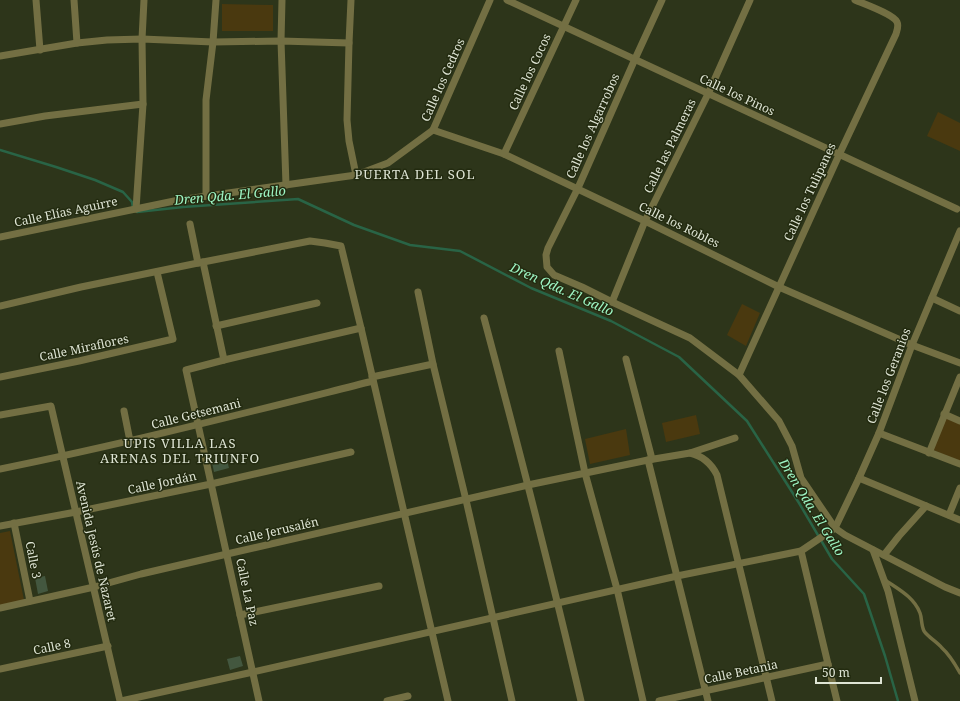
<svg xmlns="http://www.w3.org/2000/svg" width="960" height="701" font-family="'Noto Serif',serif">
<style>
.green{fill:#4a390f}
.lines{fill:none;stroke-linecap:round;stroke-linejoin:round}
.stream{stroke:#296446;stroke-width:2.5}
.building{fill:#43573f}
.lane{stroke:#736f43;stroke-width:3.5}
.street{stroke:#736f43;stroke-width:7}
.labels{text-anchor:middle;stroke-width:3;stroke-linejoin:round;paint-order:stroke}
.street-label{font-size:12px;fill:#dee4d4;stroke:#232b10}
.neighbourhood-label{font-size:13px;letter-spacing:1px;fill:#dee4d4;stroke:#232b10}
.water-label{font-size:13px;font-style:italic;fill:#9ef6c5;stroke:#232b10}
</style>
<rect width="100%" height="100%" fill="#2d351a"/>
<g class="green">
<polygon points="222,4 273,5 273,31 222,31"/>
<polygon points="938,112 960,123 960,151 927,136"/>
<polygon points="742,304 760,313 746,346 727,335"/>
<polygon points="696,415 700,434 666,442 662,423"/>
<polygon points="945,418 960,424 960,461 933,450"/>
<polygon points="626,429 630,455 590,464 585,439"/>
<polygon points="10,531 24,600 0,605 0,533"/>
</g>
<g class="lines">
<g class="stream">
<polyline points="0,150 56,167 95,180 123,192 132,202 133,208"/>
<polyline points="137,212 183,207 298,199 354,225 410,245 460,251 531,288 611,321 679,357 747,421 799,503 832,559 864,594 885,656 898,701"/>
</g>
</g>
<g class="building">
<polygon points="227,460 229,468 214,472 212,463"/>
<polygon points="45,576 48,591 38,594 35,578"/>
<polygon points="240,656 243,666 230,670 227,659"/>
</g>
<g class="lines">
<path class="lane" d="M885 580C898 589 914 597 920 613 922 618 921 625 924 631 928 637 937 642 942 648 950 655 955 664 960 673"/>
<g class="street">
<polyline points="36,0 40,50"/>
<polyline points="74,0 77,43"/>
<polyline points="282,0 281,41 286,185"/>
<polyline points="351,0 349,43 347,120 349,141 356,175"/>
<polyline points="507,0 957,209"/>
<polyline points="662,0 635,59 578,188 548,248 546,255 547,267 554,275 582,287 612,302 690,338 739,375 779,421 792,446 801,478 835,528 845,535 893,560 945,587 960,593"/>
<polyline points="0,56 77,43 107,40 142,39 213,42 281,41 349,43"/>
<polyline points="0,124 45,116 143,104"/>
<polyline points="433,130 504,154 645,221 779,287 912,345 960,363"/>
<polyline points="504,154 576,0"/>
<polyline points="206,196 206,100 213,42 216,0"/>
<polyline points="136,209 143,104 142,39 144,0"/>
<polyline points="190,224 198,263"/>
<polyline points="0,237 179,200 356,175 388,163 433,130 490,0"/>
<polyline points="203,262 224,360"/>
<polyline points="418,292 433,364 466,500 512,701"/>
<polyline points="932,298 960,311"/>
<polyline points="612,302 645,221 708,94 750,0"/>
<polyline points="0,306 81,287 198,263 310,241 325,243 341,246 361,328 448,701"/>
<path d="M484 318C518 445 551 573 581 701"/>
<polyline points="216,326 317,303"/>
<polyline points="559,351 585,473 617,589 643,701"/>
<polyline points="626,359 652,459"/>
<path d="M739 375 839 155 896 34C897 30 899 26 897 22 893 14 864 4 855 0"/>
<polyline points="0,377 79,361 173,339 157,272"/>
<polyline points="372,377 433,364"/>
<polyline points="124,411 130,441"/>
<polyline points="944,414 960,421"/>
<polyline points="0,415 51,406 120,701"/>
<polyline points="879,433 960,464"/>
<path d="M690 453C703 456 711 463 717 475L772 701"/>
<polyline points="929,453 960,377"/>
<polyline points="648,460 708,701"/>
<path d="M0 469C125 444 249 412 373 381"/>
<polyline points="859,478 960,520"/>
<polyline points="949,515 960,488"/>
<polyline points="14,523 30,601"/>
<polyline points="0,526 76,512 211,484 351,452"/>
<polyline points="835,528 859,478 879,433 912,345 960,231"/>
<polyline points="873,550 888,591 915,701"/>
<polyline points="801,551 828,664 837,701"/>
<polyline points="884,555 899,536 926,506"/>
<polyline points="0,608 94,587 141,574 227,554 528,485 648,460 690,453 735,438"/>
<polyline points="240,615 379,586"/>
<polyline points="0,669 108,646"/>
<polyline points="121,701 253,672 677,576 801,551 835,528"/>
<polyline points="259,701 186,370 224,360 361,328"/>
<polyline points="387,701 408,696"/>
<polyline points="659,701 828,664"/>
</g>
</g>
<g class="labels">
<g class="street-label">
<text transform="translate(530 72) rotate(-65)" y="4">Calle los Cocos</text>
<text transform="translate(443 80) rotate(-66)" y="4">Calle los Cedros</text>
<text transform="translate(737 95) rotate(25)" y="4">Calle los Pinos</text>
<text transform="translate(593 126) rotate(-66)" y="4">Calle los Algarrobos</text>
<text transform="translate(670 146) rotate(-64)" y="4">Calle las Palmeras</text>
<text transform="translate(810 192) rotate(-65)" y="4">Calle los Tulipanes</text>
<text transform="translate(66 212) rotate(-12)" y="4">Calle Elías Aguirre</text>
<text transform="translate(679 225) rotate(26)" y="4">Calle los Robles</text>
<text transform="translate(84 348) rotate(-12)" y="4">Calle Miraflores</text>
<text transform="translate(889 376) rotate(-69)" y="4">Calle los Geranios</text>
<text transform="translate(196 414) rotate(-14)" y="4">Calle Getsemani</text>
<text transform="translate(162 483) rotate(-12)" y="4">Calle Jordán</text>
<text transform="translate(277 531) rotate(-13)" y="4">Calle Jerusalén</text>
<text transform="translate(96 551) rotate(77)" y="4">Avenida Jesús de Nazaret</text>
<text transform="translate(33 560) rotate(79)" y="4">Calle 3</text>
<text transform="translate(247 592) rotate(78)" y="4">Calle La Paz</text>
<text transform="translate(52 647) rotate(-12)" y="4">Calle 8</text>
<text transform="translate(741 672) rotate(-12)" y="4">Calle Betania</text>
</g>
<g class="neighbourhood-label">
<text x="415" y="179">PUERTA DEL SOL</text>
<text x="180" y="448">UPIS VILLA LAS<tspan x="180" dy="15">ARENAS DEL TRIUNFO</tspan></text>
</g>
<g class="water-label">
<text transform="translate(230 195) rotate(-5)" y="5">Dren Qda. El Gallo</text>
<text transform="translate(562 289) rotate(24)" y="5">Dren Qda. El Gallo</text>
<text transform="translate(812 507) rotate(58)" y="5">Dren Qda. El Gallo</text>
</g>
</g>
<path d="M816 677v6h65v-6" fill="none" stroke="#dee4d4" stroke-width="2"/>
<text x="822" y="677" font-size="12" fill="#dee4d4" stroke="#232b10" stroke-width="3" paint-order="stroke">50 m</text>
</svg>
